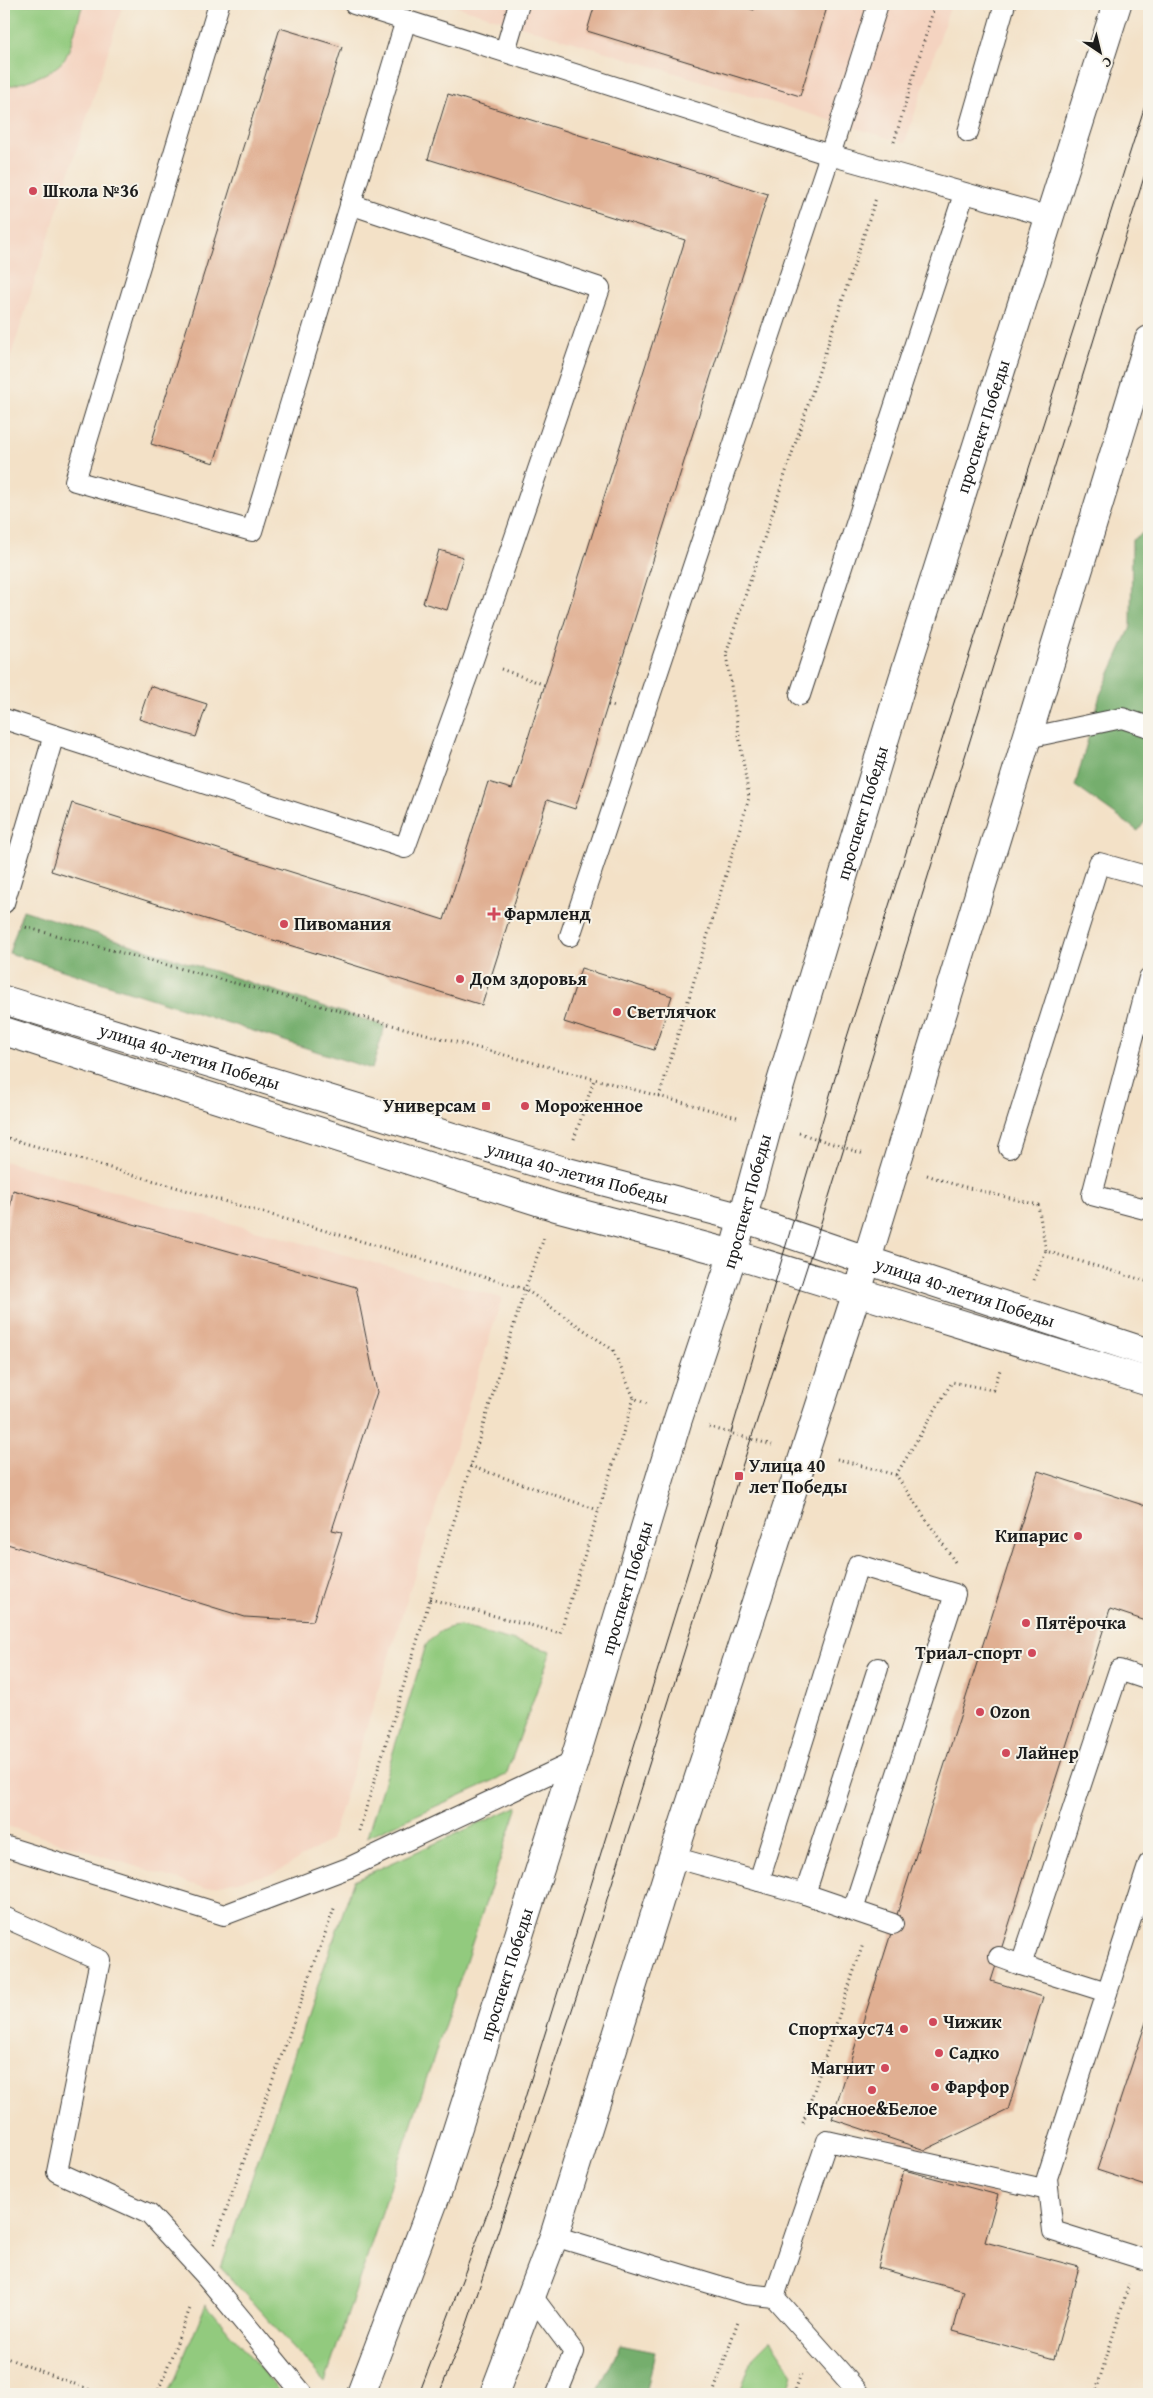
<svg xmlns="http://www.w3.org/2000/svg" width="1153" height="2398" font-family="'Gentium Book Plus',serif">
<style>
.built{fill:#f4d3c0}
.green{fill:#92ca7e;stroke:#57734d}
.forest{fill:#75ae6d;stroke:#486544}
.building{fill:#e0af92}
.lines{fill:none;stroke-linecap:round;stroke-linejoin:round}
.lane-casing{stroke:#3c3a36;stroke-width:22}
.secondary-casing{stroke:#3c3a36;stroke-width:30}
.primary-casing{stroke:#3c3a36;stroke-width:30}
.path{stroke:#3c3a36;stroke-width:3;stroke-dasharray:1 4;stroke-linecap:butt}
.lane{stroke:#fff;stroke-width:20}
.secondary{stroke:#fff;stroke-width:28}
.primary{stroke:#fff;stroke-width:28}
.tram{stroke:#1c1c1c;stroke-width:1}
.poi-dot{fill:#d1495b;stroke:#f7f3e8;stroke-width:2}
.labels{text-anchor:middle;stroke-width:4;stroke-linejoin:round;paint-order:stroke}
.poi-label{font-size:18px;font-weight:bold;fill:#1c1c1c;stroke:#f7f3e8;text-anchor:start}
.street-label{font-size:18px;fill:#1c1c1c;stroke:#f7f3e8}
</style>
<rect width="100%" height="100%" fill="#f7f3e8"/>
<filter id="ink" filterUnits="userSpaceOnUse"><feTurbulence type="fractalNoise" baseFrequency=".02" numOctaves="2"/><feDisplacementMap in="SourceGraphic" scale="10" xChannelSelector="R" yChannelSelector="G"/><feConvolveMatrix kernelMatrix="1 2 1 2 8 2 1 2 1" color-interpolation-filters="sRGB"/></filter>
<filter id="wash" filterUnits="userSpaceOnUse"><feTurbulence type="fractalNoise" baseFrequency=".0096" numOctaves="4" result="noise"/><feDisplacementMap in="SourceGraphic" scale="20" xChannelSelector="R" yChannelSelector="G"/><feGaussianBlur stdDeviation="1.12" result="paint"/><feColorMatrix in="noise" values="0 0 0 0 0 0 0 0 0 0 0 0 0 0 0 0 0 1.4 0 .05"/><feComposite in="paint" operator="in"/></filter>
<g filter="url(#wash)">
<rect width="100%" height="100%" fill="#f3e1c7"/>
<g class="built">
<polygon points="4,4 123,4 4,378"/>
<polygon points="448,4 951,4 905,143"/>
<polygon points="4,1161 502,1298 331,1840 275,1873 205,1888 4,1825"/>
</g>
<g class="green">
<path d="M4 4H83C79 15 70 52 64 60 50 76 23 82 4 88Z"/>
<path d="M460 1626 551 1651 506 1775 367 1837 426 1645C436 1633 444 1627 460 1626Z"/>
<polygon points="518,1806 325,2382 221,2268 354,1880"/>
<polygon points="206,2304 282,2394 168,2394"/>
<polygon points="770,2340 793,2374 787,2394 739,2394 753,2357"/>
</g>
<g class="forest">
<polygon points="1149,529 1149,816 1138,831 1075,786 1100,695 1131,627 1132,540"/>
<polygon points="23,910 385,1026 372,1069 9,953"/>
<polygon points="620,2345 655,2352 646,2394 596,2394"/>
</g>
<g id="blocks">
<g class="building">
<polygon points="595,4 734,4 754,10 756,4 828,4 800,96 587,31"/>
<polygon points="280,28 342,47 214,463 151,444"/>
<polygon points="448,94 768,194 575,809 547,800 482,1005 51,871 72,803 444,920 488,782 512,789 685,240 428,159"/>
<polygon points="439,550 463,557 447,610 423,603"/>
<polygon points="150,686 207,704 196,737 139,719"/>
<polygon points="581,968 672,996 654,1050 564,1022"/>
<polygon points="13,1190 356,1287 377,1392 332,1530 342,1532 313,1621 245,1617 4,1543 4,1245"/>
<polygon points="1038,1471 1149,1507 1149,1622 1110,1609 991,1981 1043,1997 1008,2110 925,2150 832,2119"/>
<polygon points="1149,2013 1149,2187 1097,2170"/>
<polygon points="904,2170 998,2195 985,2242 1079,2267 1054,2359 953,2331 964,2291 878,2268"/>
</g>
</g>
</g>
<g filter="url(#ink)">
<use href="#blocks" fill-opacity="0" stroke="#3c3a36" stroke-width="1"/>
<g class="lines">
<g class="lane-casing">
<g id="lane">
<polyline points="219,4 75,481 252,531 406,20"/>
<polyline points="354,4 830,155 1050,217"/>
<polyline points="505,51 519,4"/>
<polyline points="968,132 1005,4"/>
<polyline points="800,695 964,194"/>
<polyline points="4,719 405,848 473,660 600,288 350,204"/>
<polyline points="1027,738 1122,718 1149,727"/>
<polyline points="4,903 54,735"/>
<polyline points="570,936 830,155 878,4"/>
<polyline points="1149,978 1092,1195 1149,1210"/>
<polyline points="1009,1148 1099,863 1149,877"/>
<polyline points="4,1846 224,1915 348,1868 574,1762"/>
<polyline points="673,1857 805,1894 893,1924"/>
<polyline points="1149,1863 1047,2178 1053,2231 1149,2261"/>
<polyline points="759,1881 858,1565 955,1594 853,1910"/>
<polyline points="805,1894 878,1668"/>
<polyline points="4,1917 100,1960 57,2172 149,2214 204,2274 303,2394"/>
<polyline points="999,1957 1021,1965"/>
<polyline points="1107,1992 1021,1965 1119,1670 1149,1680"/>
<polyline points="554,2236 746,2294 774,2297 860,2394"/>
<polyline points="532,2296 574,2352 557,2394"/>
<polyline points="774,2297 827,2141 1048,2190"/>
</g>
</g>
<g class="secondary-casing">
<g id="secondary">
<path id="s1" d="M4 1000 564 1171 743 1218"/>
<polyline points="4,1031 556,1207 733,1254"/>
<path id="s2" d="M866 1260 1149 1353"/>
<polyline points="857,1292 1149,1382"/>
</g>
</g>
<g class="primary-casing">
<g id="primary">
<polyline points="743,1218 866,1260"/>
<polyline points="733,1254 857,1292"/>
<path id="s3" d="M361 2394 438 2190 574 1762 678 1419 733 1254 768 1125 902 682 1117 4"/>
<polyline points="494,2394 554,2236 673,1857 857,1292 1149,340"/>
</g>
</g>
<g class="path">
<polyline points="894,142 935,4"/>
<polyline points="501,669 545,685"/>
<polyline points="608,705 615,707"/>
<polyline points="21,926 737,1117"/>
<polyline points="659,1097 749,798 726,654 876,198"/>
<polyline points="799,1133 864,1154"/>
<polyline points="4,1137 525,1289 613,1350 634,1398 649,1405"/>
<polyline points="574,1139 594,1080"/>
<polyline points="927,1175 953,1184 1038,1205 1046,1251 1149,1282"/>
<polyline points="1034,1280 1046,1251"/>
<polyline points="709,1427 772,1445"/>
<polyline points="837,1459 896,1475 955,1562"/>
<polyline points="470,1466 598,1510"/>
<polyline points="896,1475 952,1382 993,1390 1000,1370"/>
<polyline points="430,1599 560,1633 634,1398"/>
<polyline points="359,1831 525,1289 544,1238"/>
<polyline points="803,2123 863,1944"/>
<polyline points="214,2244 335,1906"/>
<polyline points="4,2357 101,2394"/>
<polyline points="157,2394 191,2306"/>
<polyline points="713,2394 738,2321"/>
<polyline points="794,2394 802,2371"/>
<polyline points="1095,2394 1129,2284"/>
</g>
<use href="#lane" class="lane"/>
<use href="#secondary" class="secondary"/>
<use href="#primary" class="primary"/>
<g class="tram">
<polyline points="419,2394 499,2182 731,1433 847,1037 1149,93"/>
<polyline points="439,2394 466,2327 578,1992 739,1476 815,1242 1149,161"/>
</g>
</g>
</g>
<g class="poi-dot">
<circle cx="33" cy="191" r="5"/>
<path d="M491.5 906.5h5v5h5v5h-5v5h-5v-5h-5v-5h5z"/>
<circle cx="284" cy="924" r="5"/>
<circle cx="460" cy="979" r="5"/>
<circle cx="617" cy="1012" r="5"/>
<rect x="481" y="1101" width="10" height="10" rx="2.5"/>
<circle cx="525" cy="1106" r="5"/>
<rect x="734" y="1471" width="10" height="10" rx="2.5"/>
<circle cx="1078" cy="1536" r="5"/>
<circle cx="1026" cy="1623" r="5"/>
<circle cx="1032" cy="1653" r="5"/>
<circle cx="980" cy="1712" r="5"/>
<circle cx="1006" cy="1753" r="5"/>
<circle cx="933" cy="2022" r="5"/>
<circle cx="904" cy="2029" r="5"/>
<circle cx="939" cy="2053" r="5"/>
<circle cx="885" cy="2068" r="5"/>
<circle cx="935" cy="2087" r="5"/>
<circle cx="872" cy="2090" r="5"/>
</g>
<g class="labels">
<g class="poi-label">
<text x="43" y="197">Школа №36</text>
<text x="504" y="920">Фармленд</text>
<text x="294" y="930">Пивомания</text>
<text x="470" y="985">Дом здоровья</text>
<text x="627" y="1018">Светлячок</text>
<text x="476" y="1112" text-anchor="end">Универсам</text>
<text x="535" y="1112">Мороженное</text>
<text x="749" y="1472">Улица 40<tspan x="749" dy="21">лет Победы</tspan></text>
<text x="1068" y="1542" text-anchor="end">Кипарис</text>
<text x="1036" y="1629">Пятёрочка</text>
<text x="1022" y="1659" text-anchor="end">Tриал-спорт</text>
<text x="990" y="1718">Ozon</text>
<text x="1016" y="1759">Лайнер</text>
<text x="943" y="2028">Чижик</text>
<text x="894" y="2035" text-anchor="end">Спортхаус74</text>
<text x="949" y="2059">Садко</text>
<text x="875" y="2074" text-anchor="end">Магнит</text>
<text x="945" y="2093">Фарфор</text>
<text x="872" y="2115" text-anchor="middle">Красное&amp;Белое</text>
</g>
<g class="street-label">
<text dy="6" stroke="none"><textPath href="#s3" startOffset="2064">проспект Победы</textPath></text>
<text dy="6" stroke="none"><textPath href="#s3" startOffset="1659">проспект Победы</textPath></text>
<text dy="6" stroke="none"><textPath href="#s1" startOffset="194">улица 40-летия Победы</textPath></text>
<text dy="6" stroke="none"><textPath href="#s1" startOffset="599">улица 40-летия Победы</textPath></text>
<text dy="6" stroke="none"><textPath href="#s3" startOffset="1254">проспект Победы</textPath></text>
<text dy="6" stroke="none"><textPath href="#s2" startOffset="104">улица 40-летия Победы</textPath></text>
<text dy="6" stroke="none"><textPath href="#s3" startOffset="849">проспект Победы</textPath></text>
<text dy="6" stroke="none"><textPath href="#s3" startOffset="444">проспект Победы</textPath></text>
</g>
</g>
<rect width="1153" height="2398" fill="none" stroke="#f7f3e8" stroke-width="20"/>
<g transform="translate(1100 52) rotate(145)" stroke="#f7f3e8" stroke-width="4" paint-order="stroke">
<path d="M0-4L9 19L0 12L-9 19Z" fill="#1c1c1c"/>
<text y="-8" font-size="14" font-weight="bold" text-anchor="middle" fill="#1c1c1c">С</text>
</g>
</svg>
